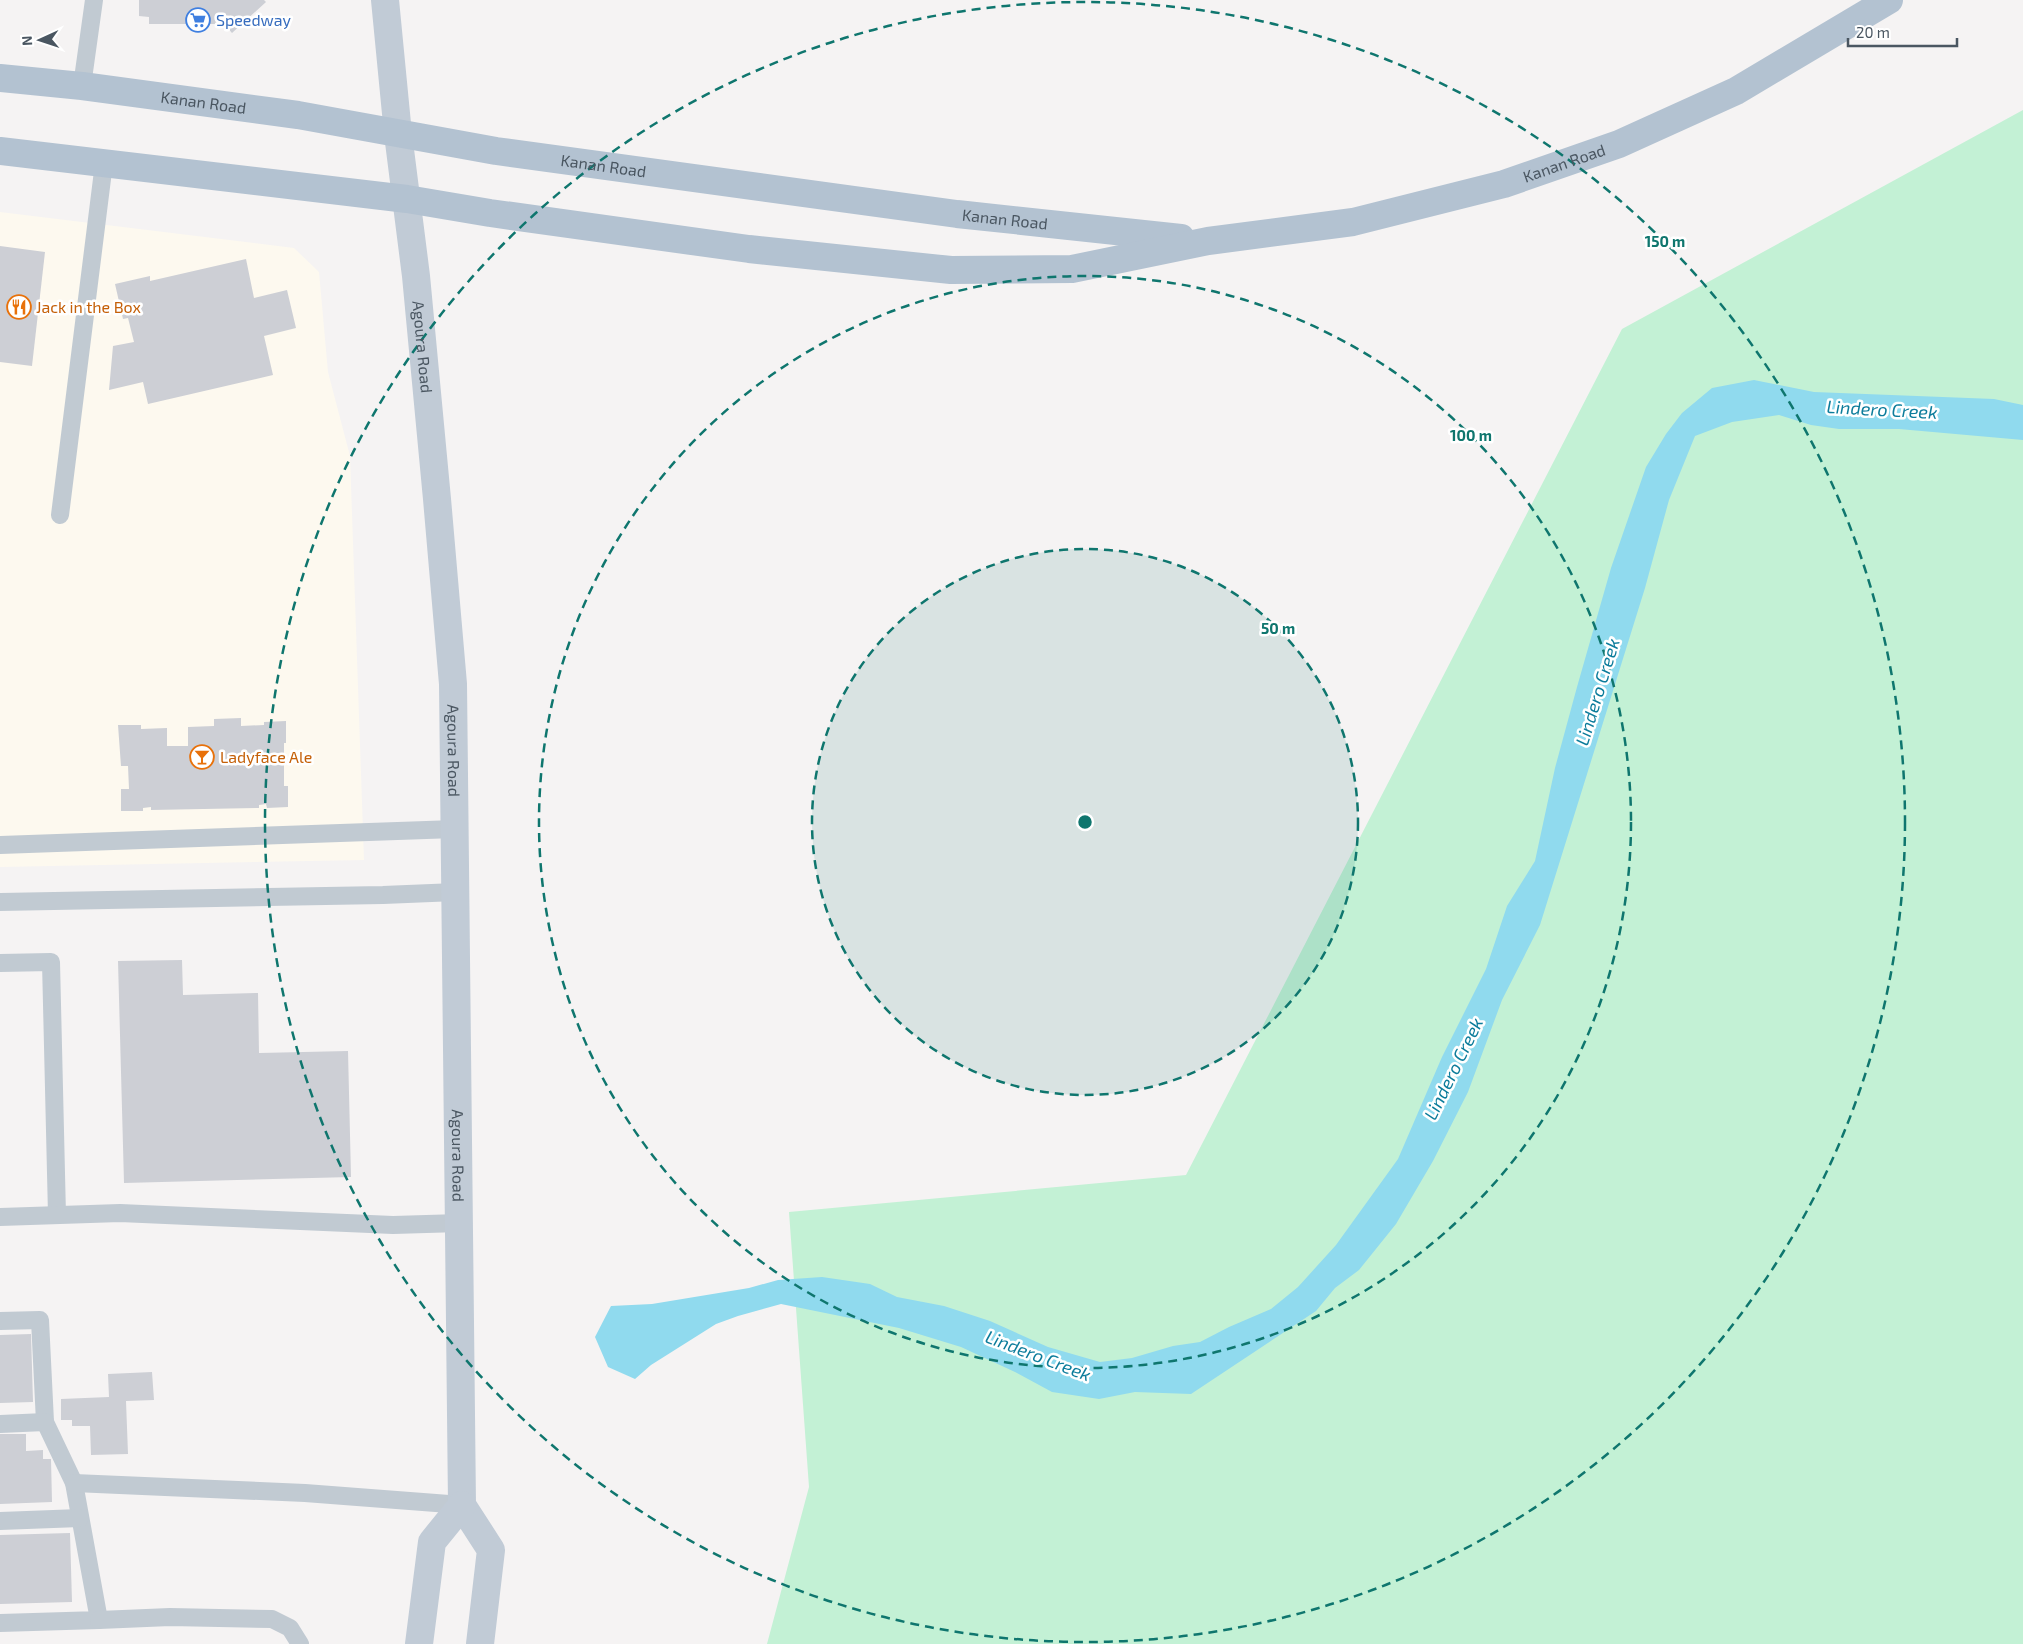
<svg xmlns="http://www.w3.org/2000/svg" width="2023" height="1644" font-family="'Exo 2',sans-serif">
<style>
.commercial{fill:#fdf9ef}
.green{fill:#c3f1d5}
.water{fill:#90daee}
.building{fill:#cdcfd5}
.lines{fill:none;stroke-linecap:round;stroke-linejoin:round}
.service{stroke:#c1cad2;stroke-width:18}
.secondary{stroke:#c1cbd6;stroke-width:28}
.primary{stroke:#b3c2d1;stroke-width:28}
.ring{fill:none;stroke:#0f766e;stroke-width:2.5;stroke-dasharray:9 6}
.labels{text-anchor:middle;stroke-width:5;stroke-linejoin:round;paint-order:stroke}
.shop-label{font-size:16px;fill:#366cbe;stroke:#fff;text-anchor:start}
.street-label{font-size:16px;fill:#4a5661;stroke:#fff}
.food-label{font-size:16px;fill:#c56008;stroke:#fff;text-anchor:start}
.water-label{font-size:18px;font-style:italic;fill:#0c7c9b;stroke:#fff}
.centre{fill:#0f766e;stroke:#fff;stroke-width:2.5}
.ring-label{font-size:15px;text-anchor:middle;font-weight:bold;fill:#0f766e;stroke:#fff;stroke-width:5;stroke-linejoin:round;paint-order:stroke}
</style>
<rect width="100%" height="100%" fill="#f5f3f3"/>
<polygon class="commercial" points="0,212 294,248 319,272 328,372 350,456 364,860 0,867"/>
<polygon class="green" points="2023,110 2023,1644 767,1644 809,1487 789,1212 1186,1175 1622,329"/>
<polygon class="water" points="1754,380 1814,392 1994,399 2023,405 2023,440 1899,429 1839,429 1811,425 1779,415 1732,422 1695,436 1669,500 1645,588 1540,925 1502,1000 1468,1092 1433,1161 1396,1224 1359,1270 1335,1288 1316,1311 1191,1394 1135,1392 1099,1399 1052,1392 1015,1372 961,1347 899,1328 781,1304 738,1316 716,1324 651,1365 635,1379 608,1367 595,1337 611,1306 652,1304 749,1288 778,1280 822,1277 870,1284 897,1297 944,1306 990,1321 1048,1347 1100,1362 1132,1358 1173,1346 1200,1342 1229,1327 1271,1309 1298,1287 1336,1245 1398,1159 1442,1057 1486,969 1507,906 1535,861 1555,768 1577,687 1611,568 1646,467 1666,434 1682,413 1712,388"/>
<g class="building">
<polygon points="139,0 264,0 266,2 232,33 224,24 149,24 149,17 139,16"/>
<polygon points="0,246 45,252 32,366 0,362"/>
<polygon points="246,259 254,298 287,290 296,328 264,336 273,375 148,404 143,382 109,390 113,346 134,342 128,318 123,319 115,284 150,276 150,281"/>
<polygon points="241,718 241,726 264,725 264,722 286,721 286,743 284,743 284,786 288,786 288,807 267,808 266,804 259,805 259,808 151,810 151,807 143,808 143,811 121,811 121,789 129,789 128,766 121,766 118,725 141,725 141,729 167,728 167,746 188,746 188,727 214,726 214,719"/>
<polygon points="182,960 183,995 258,993 259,1053 348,1051 351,1177 124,1183 118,961"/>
<polygon points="31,1334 33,1402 0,1403 0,1335"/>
<polygon points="152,1372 154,1400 126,1401 128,1454 91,1455 90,1426 72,1426 72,1420 61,1420 61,1399 109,1397 108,1374"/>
<polygon points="0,1434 26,1434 26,1451 43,1450 43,1459 51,1459 52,1502 0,1504"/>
<polygon points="70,1533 72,1602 0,1604 0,1535"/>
</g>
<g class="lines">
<g class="service">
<polyline points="82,86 94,0"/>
<polyline points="60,515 104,163"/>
<polyline points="0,845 455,829"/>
<polyline points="0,902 383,895 456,892"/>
<polyline points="0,963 51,962 57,1215"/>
<polyline points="0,1217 120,1213 393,1225 460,1223"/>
<polyline points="0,1321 40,1320 45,1422 74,1483 99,1620 0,1623"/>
<polyline points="0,1424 45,1422"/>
<polyline points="74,1483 305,1493 462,1505"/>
<polyline points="0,1521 80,1518"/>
<polyline points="99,1620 170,1617 272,1619 290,1628 300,1644"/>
</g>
<g class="secondary">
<path id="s1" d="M385 0 398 134 416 276 437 499 453 684 462 1505 491 1550 480 1644"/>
<polyline points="419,1644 432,1542 462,1505"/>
</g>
<g class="primary">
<path id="s2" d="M0 78 82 86 298 115 496 151 957 214 1181 238"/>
<path id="s3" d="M0 151 407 199 490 213 749 249 951 270 1072 269 1208 241 1353 222 1504 184 1619 144 1736 91 1889 0"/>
</g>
</g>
<circle cx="1085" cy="822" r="273" fill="#0f766e" fill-opacity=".12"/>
<g class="ring">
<circle cx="1085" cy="822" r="273"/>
<circle cx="1085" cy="822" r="546"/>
<circle cx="1085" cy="822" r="820"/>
</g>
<defs>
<g id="supermarket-ring" transform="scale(1.25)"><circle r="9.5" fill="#fff" stroke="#3f7fe0" stroke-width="1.5"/><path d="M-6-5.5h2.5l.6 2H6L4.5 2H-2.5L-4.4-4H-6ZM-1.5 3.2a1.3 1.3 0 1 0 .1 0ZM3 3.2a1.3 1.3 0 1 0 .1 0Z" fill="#3f7fe0"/></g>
<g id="restaurant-ring" transform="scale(1.25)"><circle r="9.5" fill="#fff" stroke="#e8710a" stroke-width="1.5"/><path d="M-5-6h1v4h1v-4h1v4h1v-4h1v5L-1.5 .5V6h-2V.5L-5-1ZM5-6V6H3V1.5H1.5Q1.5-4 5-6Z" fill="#e8710a"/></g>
<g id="bar-ring" transform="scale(1.25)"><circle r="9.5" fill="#fff" stroke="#e8710a" stroke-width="1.5"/><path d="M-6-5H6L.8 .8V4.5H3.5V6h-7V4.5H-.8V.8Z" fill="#e8710a"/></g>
</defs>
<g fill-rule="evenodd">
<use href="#supermarket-ring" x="198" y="20"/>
<use href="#restaurant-ring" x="19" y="307"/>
<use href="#bar-ring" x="202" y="757"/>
</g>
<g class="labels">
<g class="shop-label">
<text x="216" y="26">Speedway</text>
</g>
<g class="street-label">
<text dy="6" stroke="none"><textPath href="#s2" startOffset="205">Kanan Road</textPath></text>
<text dy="6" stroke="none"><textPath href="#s3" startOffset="1584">Kanan Road</textPath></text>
<text dy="6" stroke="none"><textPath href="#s2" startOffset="610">Kanan Road</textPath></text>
<text dy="6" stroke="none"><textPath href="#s2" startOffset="1015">Kanan Road</textPath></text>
<text dy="6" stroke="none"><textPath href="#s1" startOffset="349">Agoura Road</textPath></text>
<text dy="6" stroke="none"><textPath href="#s1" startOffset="754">Agoura Road</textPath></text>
<text dy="6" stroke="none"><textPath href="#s1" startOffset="1159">Agoura Road</textPath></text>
</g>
<g class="food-label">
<text x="36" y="313">Jack in the Box</text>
<text x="220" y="763">Ladyface Ale</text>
</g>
<g class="water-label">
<text transform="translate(1882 410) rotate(3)" y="6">Lindero Creek</text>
<text transform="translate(1598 692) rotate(-73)" y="6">Lindero Creek</text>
<text transform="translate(1454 1069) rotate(-64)" y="6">Lindero Creek</text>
<text transform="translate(1038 1356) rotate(21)" y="6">Lindero Creek</text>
</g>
</g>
<circle cx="1085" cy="822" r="8" class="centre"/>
<g class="ring-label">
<text x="1665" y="247">150 m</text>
<text x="1471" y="441">100 m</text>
<text x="1278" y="634">50 m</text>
</g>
<g transform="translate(40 40) rotate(267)" stroke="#ffffff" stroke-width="4" paint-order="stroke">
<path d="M0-4L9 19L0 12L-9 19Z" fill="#4a5661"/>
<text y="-8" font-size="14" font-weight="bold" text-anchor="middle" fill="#4a5661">N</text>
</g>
<path d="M1848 38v8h109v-8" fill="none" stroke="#4a5661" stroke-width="2.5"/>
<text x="1856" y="38" font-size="15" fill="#4a5661" stroke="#ffffff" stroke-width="4" paint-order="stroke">20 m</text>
</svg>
